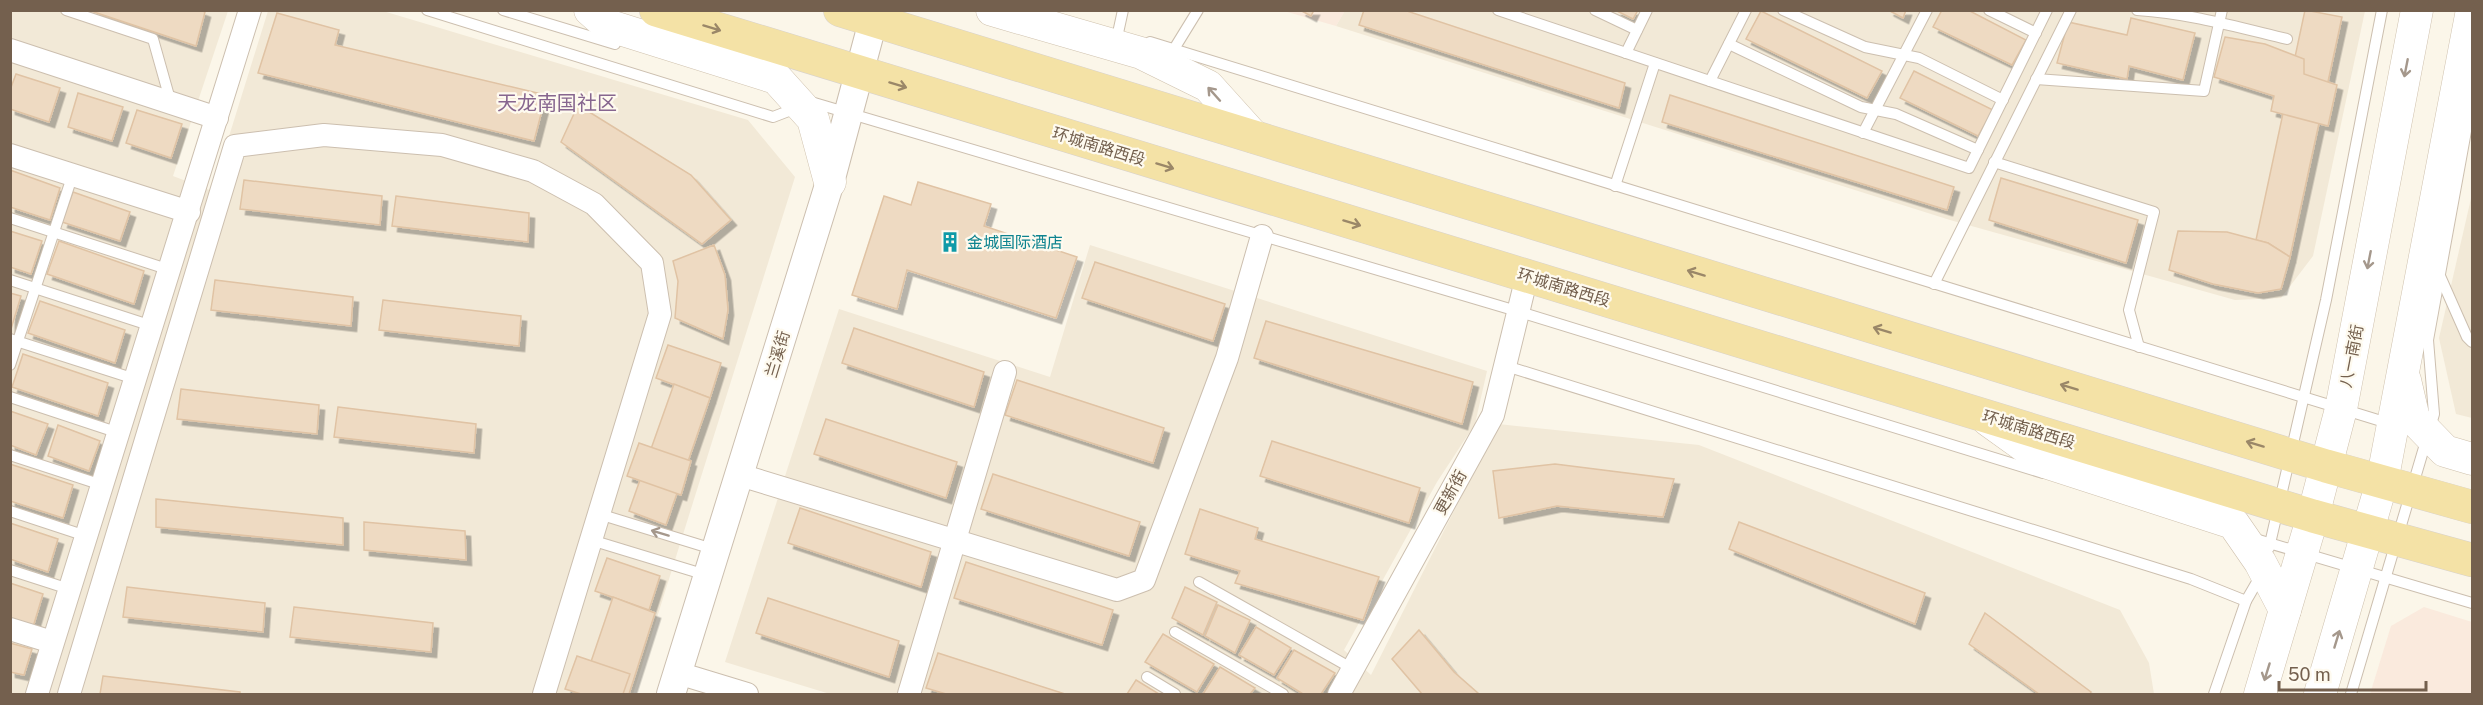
<svg xmlns="http://www.w3.org/2000/svg" width="2483" height="705" font-family="'Public Sans','Noto Sans SC',sans-serif">
<style>
.residential{fill:#f2e9d7}
.commercial{fill:#faeadd}
.building{fill:#eedac2;stroke:#e0c3a4;stroke-width:1.5;filter:url(#shadow)}
.lines{fill:none;stroke-linecap:round;stroke-linejoin:round}
.service-casing{stroke:#ccbfaf;stroke-width:12}
.minor-casing{stroke:#ccbfaf;stroke-width:24}
.tertiary-casing{stroke:#ccbfaf;stroke-width:30}
.secondary-casing{stroke:#cfc1ad;stroke-width:33}
.primary-casing{stroke:#d8d2cd;stroke-width:34}
.service{stroke:#fff;stroke-width:10}
.minor{stroke:#fff;stroke-width:22}
.tertiary{stroke:#fff;stroke-width:28}
.secondary{stroke:#fff;stroke-width:32}
.primary{stroke:#f4e2a6;stroke-width:33}
.oneway{stroke:#9a8768}
.oneway2{stroke:#a5988c}
.labels{text-anchor:middle;stroke-width:4.5;stroke-linejoin:round;paint-order:stroke}
.street-label{font-size:16px;fill:#74604e;stroke:#fefaef}
.culture-label{font-size:16px;fill:#0d838f;stroke:#fefaef;text-anchor:start}
.quarter-label{font-size:20px;fill:#87668f;stroke:#fefaef}
</style>
<defs>
<filter id="shadow"><feDropShadow dx="5.5" dy="5.5" stdDeviation="0" flood-color="#0004"/></filter>
</defs>
<rect width="100%" height="100%" fill="#fbf6e9"/>
<g class="residential">
<polygon points="1345,10 2365,11 2313,256 2281,298 2235,300 1950,220 1336,26"/>
<polygon points="10,11 228,11 173,176 212,191 268,11 383,11 748,120 795,177 633,694 11,694"/>
<polygon points="2472,194 2472,418 2456,414 2439,338"/>
<polygon points="1090,245 1487,371 1475,424 1437,482 1344,650 1371,675 1498,424 1699,445 2120,610 2149,663 2154,694 830,694 725,662 839,309 1050,377"/>
</g>
<g class="commercial">
<polygon points="1284,11 1345,11 1336,26"/>
<polygon points="2424,607 2472,622 2472,694 2370,694 2391,626"/>
</g>
<g class="building">
<polygon points="88,10 200,10 205,12 196,46"/>
<polygon points="1300,10 1314,10 1311,16"/>
<polygon points="1364,10 1404,10 1625,83 1619,108 1359,25"/>
<polygon points="1615,10 1638,10 1633,19"/>
<polygon points="1888,10 1906,10 1903,18"/>
<polygon points="1942,10 1968,10 2026,40 2012,65 1933,27"/>
<polygon points="2305,10 2342,17 2290,257 2268,243 2256,240"/>
<polygon points="1761,11 1882,71 1867,98 1746,39"/>
<polygon points="277,13 339,30 335,45 546,95 534,141 258,73"/>
<polygon points="2131,18 2195,33 2183,80 2129,66 2127,79 2057,63 2068,22 2127,35"/>
<polygon points="2225,37 2265,44 2304,59 2304,74 2337,85 2328,126 2271,111 2274,96 2214,77"/>
<polygon points="1914,71 1993,110 1978,136 1900,98"/>
<polygon points="16,74 60,88 49,122 10,109 10,90"/>
<polygon points="78,93 123,107 112,141 68,127"/>
<polygon points="1670,95 1954,187 1947,210 1662,122"/>
<polygon points="578,105 691,175 731,220 702,244 561,142"/>
<polygon points="137,110 182,124 171,158 126,143"/>
<polygon points="10,170 60,188 50,220 10,207"/>
<polygon points="2001,178 2138,220 2126,263 1989,220"/>
<polygon points="244,180 382,196 380,225 240,209"/>
<polygon points="918,182 991,204 984,226 1077,257 1056,318 907,270 897,309 852,295 884,196 911,205"/>
<polygon points="73,192 130,212 120,241 62,222"/>
<polygon points="396,196 529,213 528,242 392,226"/>
<polygon points="10,231 42,241 31,274 10,267"/>
<polygon points="2178,231 2227,232 2268,243 2290,257 2281,289 2258,293 2213,284 2169,270"/>
<polygon points="59,241 144,271 134,304 47,274"/>
<polygon points="714,245 725,275 728,310 723,339 675,318 678,281 673,261"/>
<polygon points="1095,262 1225,304 1213,341 1082,298"/>
<polygon points="215,280 353,297 351,326 211,310"/>
<polygon points="10,293 21,296 11,329 10,329"/>
<polygon points="383,300 521,316 519,346 379,330"/>
<polygon points="40,301 125,330 115,363 28,333"/>
<polygon points="1266,321 1473,382 1462,424 1254,358"/>
<polygon points="854,328 984,372 974,407 842,363"/>
<polygon points="668,345 721,363 710,398 656,378"/>
<polygon points="23,354 108,383 98,416 12,387"/>
<polygon points="1017,380 1164,428 1153,463 1005,415"/>
<polygon points="674,384 710,398 666,525 629,511"/>
<polygon points="181,389 319,405 317,434 177,419"/>
<polygon points="338,407 476,424 474,453 334,437"/>
<polygon points="10,411 48,424 36,455 10,445"/>
<polygon points="826,419 957,462 946,498 814,454"/>
<polygon points="58,425 100,441 89,471 48,456"/>
<polygon points="1272,441 1420,488 1409,523 1260,476"/>
<polygon points="639,443 691,461 681,495 627,476"/>
<polygon points="10,464 73,485 63,518 10,501"/>
<polygon points="1555,464 1674,479 1663,517 1557,506 1499,518 1493,471"/>
<polygon points="993,474 1140,522 1129,556 981,509"/>
<polygon points="156,499 343,518 343,545 156,527"/>
<polygon points="800,508 931,552 921,587 788,543"/>
<polygon points="1200,509 1258,528 1255,539 1379,577 1363,620 1235,583 1240,571 1185,554"/>
<polygon points="364,522 465,531 466,560 364,550"/>
<polygon points="1739,522 1925,593 1915,624 1729,549"/>
<polygon points="10,523 58,539 48,572 10,559"/>
<polygon points="607,558 660,576 649,610 595,591"/>
<polygon points="966,562 1113,610 1102,645 954,598"/>
<polygon points="10,583 43,594 33,627 10,619"/>
<polygon points="127,587 265,603 263,632 123,617"/>
<polygon points="1185,587 1217,602 1203,635 1172,618"/>
<polygon points="613,597 655,613 629,694 580,694"/>
<polygon points="768,598 899,641 889,677 756,633"/>
<polygon points="1218,605 1250,620 1235,653 1205,636"/>
<polygon points="294,607 433,623 431,652 290,637"/>
<polygon points="1985,613 2091,692 2090,694 2039,694 1969,644"/>
<polygon points="1256,627 1291,648 1274,675 1239,655"/>
<polygon points="1419,630 1454,672 1479,694 1422,694 1392,659"/>
<polygon points="1163,634 1214,664 1197,692 1145,662"/>
<polygon points="10,643 32,649 24,675 10,672"/>
<polygon points="1294,650 1335,673 1321,694 1303,694 1277,678"/>
<polygon points="938,653 1065,694 946,694 926,688"/>
<polygon points="577,656 630,674 623,694 581,694 565,689"/>
<polygon points="1220,667 1255,688 1250,694 1203,694"/>
<polygon points="103,676 240,692 240,694 100,694"/>
<polygon points="1136,680 1159,694 1127,694"/>
</g>
<g class="lines">
<g class="service-casing">
<g id="service">
<polyline points="66,10 153,39 171,103"/>
<polyline points="427,10 773,117 799,107"/>
<polyline points="503,10 615,44"/>
<polyline points="1498,10 1969,168 2047,10"/>
<polyline points="1595,10 1637,30"/>
<polyline points="1783,10 1865,47 1919,58 2003,100"/>
<polyline points="1989,10 2036,33"/>
<path d="M2137 10C2188 13 2237 27 2287 39"/>
<polyline points="1118,33 1123,10"/>
<polyline points="1150,42 2391,424"/>
<polyline points="1729,44 1861,107 1896,114 1978,150"/>
<polyline points="1174,49 1198,10"/>
<polyline points="1626,53 1647,10"/>
<polyline points="2036,79 2204,91 2222,10"/>
<polyline points="1710,81 1746,10"/>
<polyline points="811,102 1520,312 2043,473"/>
<polyline points="1863,133 1927,10"/>
<polyline points="1994,162 2154,212 2129,310 2139,347"/>
<polyline points="1615,186 1655,63"/>
<polyline points="10,218 170,270"/>
<polyline points="2440,276 2467,337 2472,342"/>
<polyline points="10,280 152,326"/>
<polyline points="1934,284 2071,10"/>
<polyline points="10,339 135,379"/>
<polyline points="10,365 73,174"/>
<polyline points="1506,366 2191,579 2246,601"/>
<polyline points="10,397 119,433"/>
<polyline points="10,455 102,485"/>
<polyline points="10,511 86,536"/>
<polyline points="599,514 716,550"/>
<polyline points="2252,538 2472,603"/>
<polyline points="591,540 706,575"/>
<polyline points="2269,548 2326,300 2382,10"/>
<polyline points="10,570 69,589"/>
<polyline points="1199,582 1353,669"/>
<polyline points="1175,632 1283,694"/>
<polyline points="1147,677 1175,694"/>
<polyline points="2214,694 2246,601 2261,575"/>
<polyline points="2351,694 2434,414 2428,340 2472,98"/>
</g>
</g>
<g class="minor-casing">
<g id="minor">
<polyline points="10,50 217,118"/>
<polyline points="10,155 189,212"/>
<polyline points="740,475 1117,590 1144,580 1227,358 1262,236"/>
<polyline points="10,629 52,642"/>
<polyline points="678,673 747,694"/>
<polyline points="37,694 250,10"/>
<polyline points="69,694 235,146 324,135 442,145 533,171 594,204 652,263 660,314 544,694"/>
<polyline points="909,694 1005,372"/>
<polyline points="1339,694 1493,415 1527,276"/>
</g>
</g>
<g class="tertiary-casing">
<polyline id="tertiary" points="671,694 830,182 876,10"/>
</g>
<g class="secondary-casing">
<g id="secondary">
<polyline points="590,10 607,25 776,78 813,119 830,182"/>
<polyline points="992,10 1141,53 1208,86 1254,137"/>
<polyline points="2405,380 2414,419 2445,451 2472,459"/>
<polyline points="1988,420 2048,463 2233,523 2260,562 2285,610"/>
<polyline points="2260,694 2313,516 2341,409 2417,10"/>
<polyline points="2320,694 2382,482 2472,10"/>
</g>
</g>
<g class="primary-casing">
<g id="primary">
<polyline points="656,10 2313,516 2472,560"/>
<polyline points="840,10 2326,466 2472,507"/>
</g>
</g>
<use href="#service" class="service"/>
<use href="#minor" class="minor"/>
<use href="#tertiary" class="tertiary"/>
<use href="#secondary" class="secondary"/>
<use href="#primary" class="primary"/>
</g>
<defs><path id="oneway-shaft" d="M-6 0H5M1.5-3L5.5 0L1.5 3" fill="none" stroke-width="1.6" stroke-linecap="round" stroke-linejoin="round" transform="scale(1.5)"/></defs>
<g class="oneway">
<use href="#oneway-shaft" transform="translate(712 28) rotate(17)"/>
<use href="#oneway-shaft" transform="translate(898 85) rotate(17)"/>
<use href="#oneway-shaft" transform="translate(1165 166) rotate(17)"/>
<use href="#oneway-shaft" transform="translate(1352 223) rotate(17)"/>
<use href="#oneway-shaft" transform="translate(1696 273) rotate(-163)"/>
<use href="#oneway-shaft" transform="translate(1882 330) rotate(-163)"/>
<use href="#oneway-shaft" transform="translate(2069 387) rotate(-163)"/>
<use href="#oneway-shaft" transform="translate(2255 444) rotate(-163)"/>
</g>
<g class="oneway2">
<use href="#oneway-shaft" transform="translate(2406 68) rotate(101)"/>
<use href="#oneway-shaft" transform="translate(1214 94) rotate(-132)"/>
<use href="#oneway-shaft" transform="translate(2369 260) rotate(101)"/>
<use href="#oneway-shaft" transform="translate(660 533) rotate(-163)"/>
<use href="#oneway-shaft" transform="translate(2337 639) rotate(-73)"/>
<use href="#oneway-shaft" transform="translate(2267 672) rotate(107)"/>
</g>
<defs>
<g id="building-bare" transform="scale(1.62)"><path d="M-4-6H4V6H1V3H-1V6H-4ZM-2.5-4.3h1.7v1.8h-1.7ZM.8-4.3h1.7v1.8H.8ZM-2.5-1h1.7V.8h-1.7ZM.8-1h1.7V.8H.8Z" fill="#0f9aa8" stroke="#fefaef" stroke-width="2.5" paint-order="stroke"/></g>
</defs>
<g fill-rule="evenodd">
<use href="#building-bare" x="950" y="242"/>
</g>
<g class="labels">
<g class="street-label">
<text transform="translate(1099 146) rotate(17)" y="6">环城南路西段</text>
<text transform="translate(1564 287) rotate(17)" y="6">环城南路西段</text>
<text transform="translate(777 354) rotate(-73)" y="6">兰溪街</text>
<text transform="translate(2351 356) rotate(-79)" y="6">八一南街</text>
<text transform="translate(2029 429) rotate(17)" y="6">环城南路西段</text>
<text transform="translate(1450 492) rotate(-61)" y="6">更新街</text>
</g>
<g class="culture-label">
<text x="967" y="248">金城国际酒店</text>
</g>
<g class="quarter-label">
<text x="557" y="110">天龙南国社区</text>
</g>
</g>
<rect width="2483" height="705" fill="none" stroke="#74604e" stroke-width="24"/>
<path d="M2279 681v9h147v-9" fill="none" stroke="#74604e" stroke-width="3"/>
<text x="2288" y="681" font-size="18" fill="#74604e" stroke="#fefaef" stroke-width="4.5" paint-order="stroke">50 m</text>
</svg>
